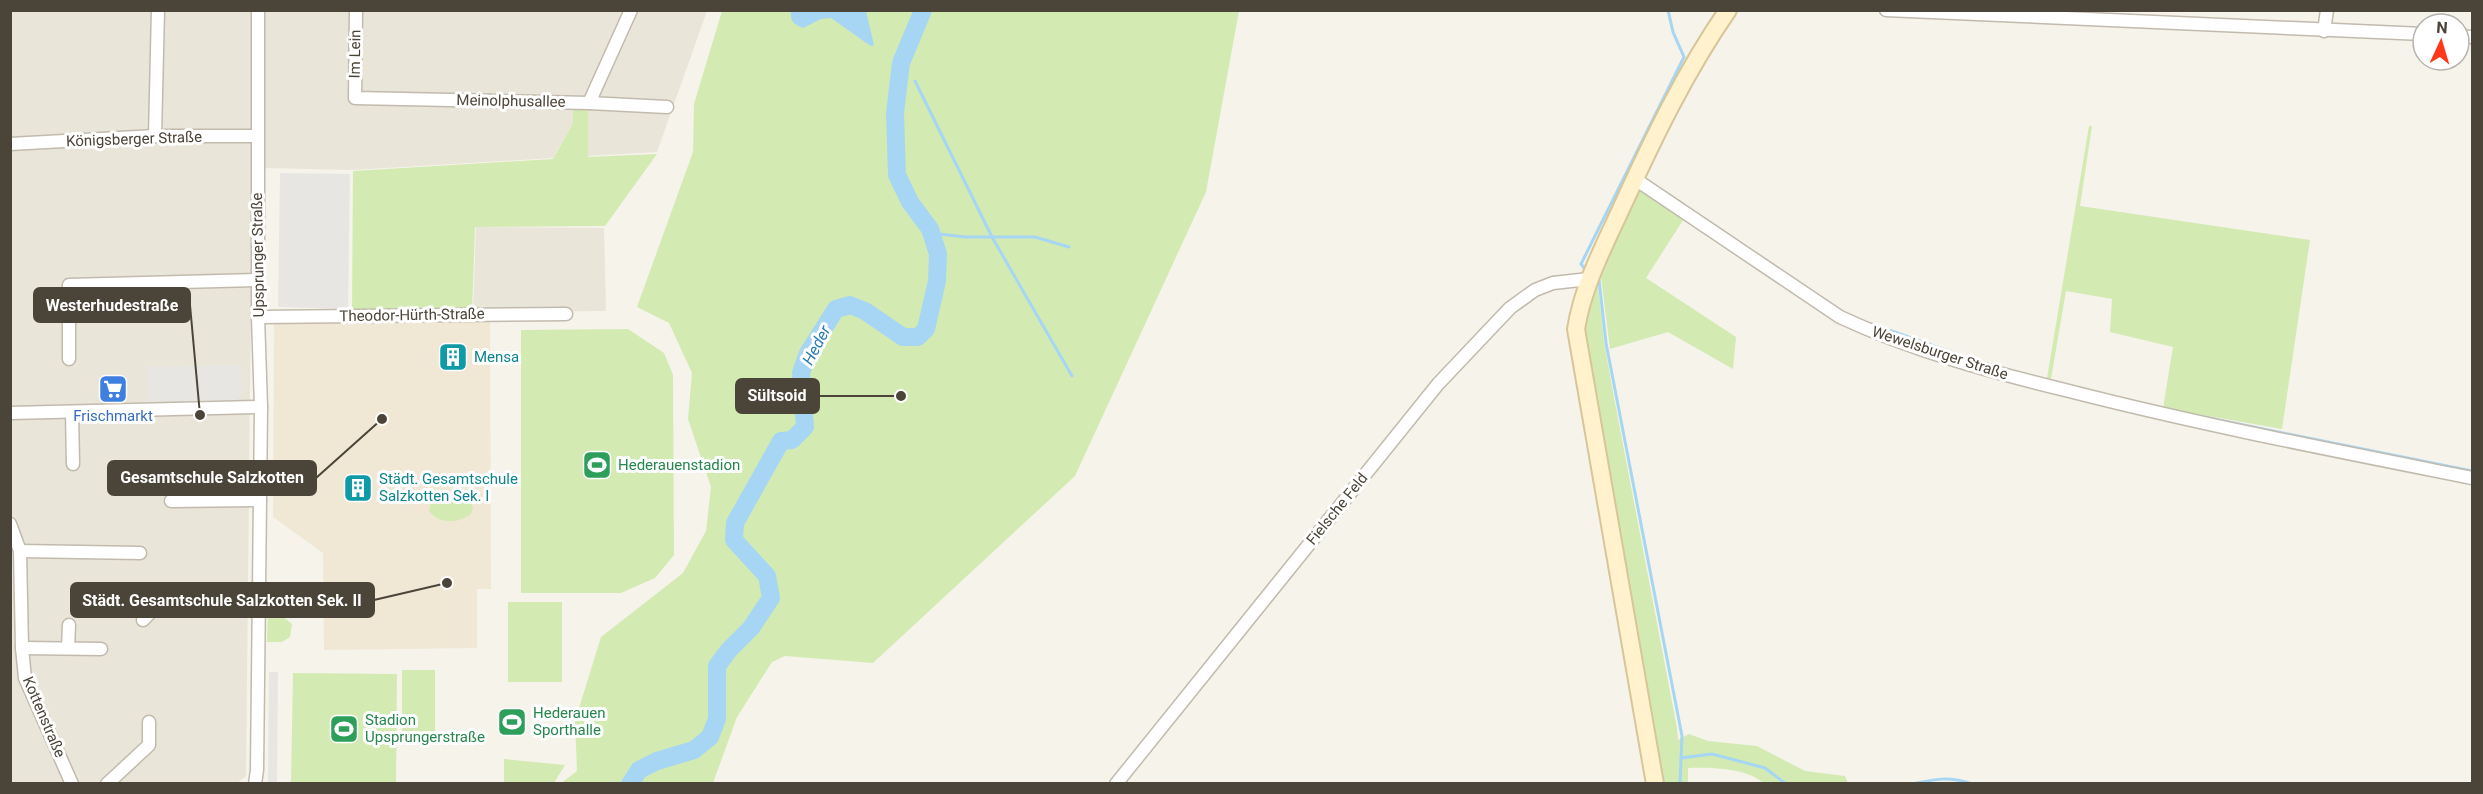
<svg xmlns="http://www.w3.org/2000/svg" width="2483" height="794" font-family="Roboto,sans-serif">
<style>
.residential{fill:#eae5d9}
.education{fill:#f0e8d5}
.green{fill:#d3ebb3}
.parking{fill:#e8e6e3}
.water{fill:#a6d6f4}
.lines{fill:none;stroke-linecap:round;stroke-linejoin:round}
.stream{stroke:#a6d6f4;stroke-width:3}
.river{stroke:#a6d6f4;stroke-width:18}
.minor-casing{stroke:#c2bbad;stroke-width:15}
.secondary-casing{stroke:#d8c69a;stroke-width:20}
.minor{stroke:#fff;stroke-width:12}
.secondary{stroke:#fff2cc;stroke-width:16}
.labels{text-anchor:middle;stroke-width:6;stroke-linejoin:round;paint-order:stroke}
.street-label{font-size:15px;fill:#4b4438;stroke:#fff}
.culture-label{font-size:15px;fill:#0d838f;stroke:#fff;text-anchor:start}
.shop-label{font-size:15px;fill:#366cbe;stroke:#fff}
.leisure-label{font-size:15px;fill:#27864d;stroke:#fff;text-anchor:start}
.water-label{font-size:16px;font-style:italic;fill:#2a7cb5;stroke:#fff}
.leader{fill:none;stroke:#4b4438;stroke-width:2}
.callout-dot{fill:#4b4438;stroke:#fff;stroke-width:2}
.callout{fill:#4b4438;stroke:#4b4438;stroke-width:2}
.callout-label{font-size:16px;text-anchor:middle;font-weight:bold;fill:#fff}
</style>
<rect width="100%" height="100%" fill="#f6f3eb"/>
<g class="residential">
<polygon points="10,11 254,11 246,776 237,783 11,783"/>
<polygon points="263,11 707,11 657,152 588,156 588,106 573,106 573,123 553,158 352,170 262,168"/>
<polygon points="476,227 604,228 606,311 473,312"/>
</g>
<polygon class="education" points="490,320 491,589 477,589 477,648 324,650 323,553 273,517 274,321"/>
<g class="green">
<polygon points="722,11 1239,11 1206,192 1075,476 873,663 785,656 772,662 737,717 713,783 560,784 577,771 575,721 601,637 683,573 706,531 711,487 688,419 692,373 669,323 637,307 693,152 694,104"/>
<polygon points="588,105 588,157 657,154 605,226 475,227 472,312 352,312 353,171 553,159 573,123 573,106"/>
<polygon points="2089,126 2092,126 2080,206 2310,240 2282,429 2163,408 2173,347 2110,332 2112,299 2066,291 2051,379 2047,378"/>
<polygon points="1642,190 1685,217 1646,278 1736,337 1733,369 1668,332 1610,349 1602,285 1601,278 1597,275 1635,192"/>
<path d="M1594 281 1598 285 1604 341 1613 392 1677 728 1678 740 1689 734 1708 741 1757 746 1805 771 1845 776 1848 783H1763C1748 768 1709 767 1688 768V783H1663L1583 333Z"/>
<polygon points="628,329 664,353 673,375 674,555 655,578 621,593 521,593 521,330"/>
<path d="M451 492 468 496 473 507 471 514C458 524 438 524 429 511L431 499 440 494Z"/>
<rect x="508" y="602" width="54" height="80"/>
<polygon points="268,605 292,624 290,637 282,642 267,642"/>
<rect x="402" y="670" width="33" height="66"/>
<polygon points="293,673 397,674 396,783 291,783"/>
<polygon points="504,759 565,765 554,783 504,783"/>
</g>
<g class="parking">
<polygon points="280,173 350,174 348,309 278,307"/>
<polygon points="241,365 242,395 237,400 148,402 147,367"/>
<polygon points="269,672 278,672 277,783 268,783"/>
</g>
<path class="water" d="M791 10 866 11 874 45 871 46 865 42 831 18 821 19 803 28C793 24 790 21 791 10Z"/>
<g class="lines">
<g class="stream">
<polyline points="915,81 992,237 1072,376"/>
<polyline points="1645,179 1684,205"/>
<polyline points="931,233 965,237 1035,237 1069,247"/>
<polyline points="1585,269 1581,264 1684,57 1673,32 1668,10"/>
<polyline points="1597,278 1599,280 1606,343 1682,736 1680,784"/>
<polyline points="1872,324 1959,355"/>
<polyline points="2204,417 2472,471"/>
<polyline points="1681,758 1712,754 1765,768 1786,784"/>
<path d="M1912 784C1934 779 1950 776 1972 784"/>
</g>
<polyline class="river" points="630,784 639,770 657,761 694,750 710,737 717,719 717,666 729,650 751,628 771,598 767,576 734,540 735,523 781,441 792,440 805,427 801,373 808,353 836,309 850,305 865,311 903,337 918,337 926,329 937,281 938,254 930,229 910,202 897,175 895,113 901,63 923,10"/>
<g class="minor-casing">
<g id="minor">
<polyline points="356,10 355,98 589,103 667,107"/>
<polyline points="1886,10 2423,34"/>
<polyline points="2324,31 2327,10"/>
<polyline points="2459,36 2472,37"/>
<polyline points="589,103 631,10"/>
<polyline points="155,136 158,10"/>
<polyline points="10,144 155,136 258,136"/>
<path d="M1635 179 1840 317C1913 351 1991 372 2069 391 2202 425 2337 451 2472 478"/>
<polyline points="258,317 566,314"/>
<polyline points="69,359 69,285 258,280"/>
<polyline points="72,412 73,464"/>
<polyline points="10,413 261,407"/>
<polyline points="171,501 260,500"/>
<polyline points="10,524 20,551 22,648 25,678 72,784"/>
<polyline points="20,551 140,553"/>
<polyline points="143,620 165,597 258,597"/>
<polyline points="22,648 101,649"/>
<polyline points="68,648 69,625"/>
<polyline points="107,784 149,745 149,722"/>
<polyline points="255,784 257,770 261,407 258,317 258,10"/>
<polyline points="1116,784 1438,384 1510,308 1535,290 1553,283 1589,279"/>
</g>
</g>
<g class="secondary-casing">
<path id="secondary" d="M1655 784 1576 329C1583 286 1603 248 1621 209 1652 141 1685 72 1728 10"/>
</g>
<use href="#minor" class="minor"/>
<use href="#secondary" class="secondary"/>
</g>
<defs>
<g id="building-square" transform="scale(1.5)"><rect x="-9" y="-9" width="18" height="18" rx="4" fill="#0f9aa8" stroke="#fff"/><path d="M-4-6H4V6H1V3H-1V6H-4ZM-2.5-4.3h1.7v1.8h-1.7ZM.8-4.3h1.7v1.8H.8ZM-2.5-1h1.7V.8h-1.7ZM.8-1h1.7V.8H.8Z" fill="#fff"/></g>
<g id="supermarket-square" transform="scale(1.5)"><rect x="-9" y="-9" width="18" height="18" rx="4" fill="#3f7fe0" stroke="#fff"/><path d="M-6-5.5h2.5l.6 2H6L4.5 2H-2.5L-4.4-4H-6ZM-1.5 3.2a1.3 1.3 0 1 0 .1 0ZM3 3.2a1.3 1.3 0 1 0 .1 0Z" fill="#fff"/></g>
<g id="stadium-square" transform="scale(1.5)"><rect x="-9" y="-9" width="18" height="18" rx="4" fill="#2e9e5b" stroke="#fff"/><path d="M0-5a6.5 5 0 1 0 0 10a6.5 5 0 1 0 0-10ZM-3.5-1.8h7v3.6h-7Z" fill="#fff"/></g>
</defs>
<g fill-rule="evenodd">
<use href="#building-square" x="453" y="357"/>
<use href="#supermarket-square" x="113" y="389"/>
<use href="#stadium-square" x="597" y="465"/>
<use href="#building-square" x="358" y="488"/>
<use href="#stadium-square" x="512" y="722"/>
<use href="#stadium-square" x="344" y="729"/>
</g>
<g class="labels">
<g class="street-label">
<text transform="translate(355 54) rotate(-89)" y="5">Im Lein</text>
<text transform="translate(511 101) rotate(1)" y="5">Meinolphusallee</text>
<text transform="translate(134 139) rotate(-2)" y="5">Königsberger Straße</text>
<text transform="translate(258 255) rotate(-91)" y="5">Upsprunger Straße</text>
<text transform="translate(412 315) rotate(-1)" y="5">Theodor-Hürth-Straße</text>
<text transform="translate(1940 353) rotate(18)" y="5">Wewelsburger Straße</text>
<text transform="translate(1337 509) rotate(-51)" y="5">Fielsche Feld</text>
<text transform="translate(44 717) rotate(67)" y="5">Kottenstraße</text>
</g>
<g class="culture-label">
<text x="474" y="362">Mensa</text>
<text x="379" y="484">Städt. Gesamtschule<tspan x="379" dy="17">Salzkotten Sek. I</tspan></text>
</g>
<g class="shop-label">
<text x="113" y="421">Frischmarkt</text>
</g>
<g class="leisure-label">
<text x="618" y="470">Hederauenstadion</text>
<text x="533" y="718">Hederauen<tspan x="533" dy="17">Sporthalle</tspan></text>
<text x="365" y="725">Stadion<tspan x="365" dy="17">Upsprungerstraße</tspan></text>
</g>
<g class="water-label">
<text transform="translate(816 345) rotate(-62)" y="6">Heder</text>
</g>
</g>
<path class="leader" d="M200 415L190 305M901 396L819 396M382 419L316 478M447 583L374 600"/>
<g class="callout-dot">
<circle cx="200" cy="415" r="6"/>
<circle cx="901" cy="396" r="6"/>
<circle cx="382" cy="419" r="6"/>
<circle cx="447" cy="583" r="6"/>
</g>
<g class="callout">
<rect x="34" y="288" width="156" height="34" rx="6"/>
<rect x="736" y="379" width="83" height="34" rx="6"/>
<rect x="108" y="461" width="208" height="34" rx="6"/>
<rect x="71" y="583" width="303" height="34" rx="6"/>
</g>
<g class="callout-label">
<text x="112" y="311">Westerhudestraße</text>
<text x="777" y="401">Sültsoid</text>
<text x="212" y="483">Gesamtschule Salzkotten</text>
<text x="222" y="606">Städt. Gesamtschule Salzkotten Sek. II</text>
</g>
<rect width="2483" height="794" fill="none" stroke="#4b4438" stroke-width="24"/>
<g transform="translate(2441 42) rotate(4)"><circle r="28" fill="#ffffff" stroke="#b7b4af" stroke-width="1.5"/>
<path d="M0-4.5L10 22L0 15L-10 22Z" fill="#ff3819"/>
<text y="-9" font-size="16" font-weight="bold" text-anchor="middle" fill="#4b4438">N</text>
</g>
</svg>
